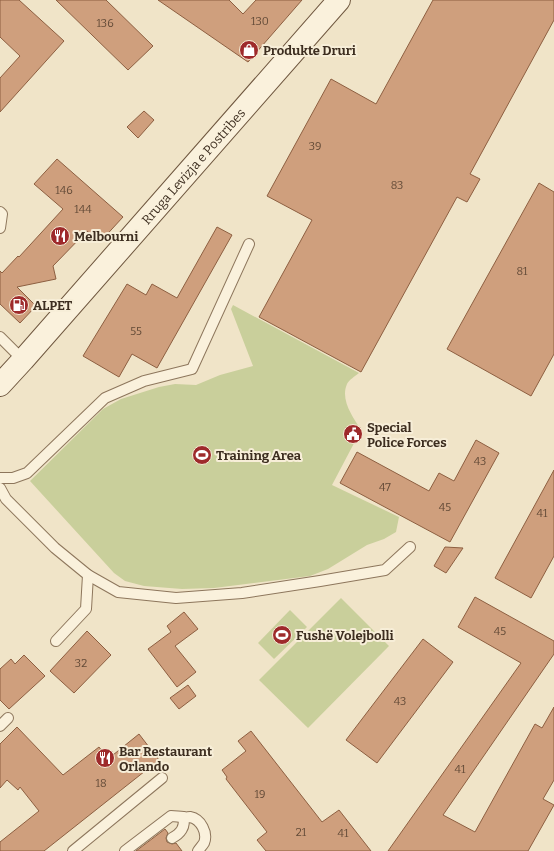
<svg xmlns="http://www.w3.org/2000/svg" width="554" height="851" font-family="Bitter,serif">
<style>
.green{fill:#c9cf9b}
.building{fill:#cf9f7d;stroke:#8d5f41}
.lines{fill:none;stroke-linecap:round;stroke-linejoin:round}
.lane-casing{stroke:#8d765c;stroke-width:12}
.secondary-casing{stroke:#6f573f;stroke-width:24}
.lane{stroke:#faf1dc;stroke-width:10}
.secondary{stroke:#faf1dc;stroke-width:22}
.labels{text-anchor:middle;stroke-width:4;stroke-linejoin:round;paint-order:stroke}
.number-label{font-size:11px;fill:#624a37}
.poi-label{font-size:13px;font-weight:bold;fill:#3d2e20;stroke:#f7eed8;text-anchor:start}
.street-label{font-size:13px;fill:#3d2e20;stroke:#f7eed8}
</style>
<rect width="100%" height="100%" fill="#f0e4c8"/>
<g class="green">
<path d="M233 305 359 373C355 376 349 380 347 384 340 400 353 417 361 430L332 485 399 517 396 532 384 539 367 545 328 569 310 576 214 588 182 589 144 586 125 581 114 573 30 481 103 409 121 399 159 387 175 384 196 385 220 375 253 366 231 309Z"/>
<polygon points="341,598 389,646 308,728 259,680"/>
<polygon points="290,610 307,627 274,659 258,643"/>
</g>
<g class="building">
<polygon points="0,0 19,0 64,41 0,112 0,78 20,56 0,37"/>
<polygon points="56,0 106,0 153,46 128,70"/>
<polygon points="158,0 229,0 243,14 256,0 302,0 248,62"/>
<polygon points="433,0 554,0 554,20 470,174 480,179 467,202 457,197 361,372 259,317 312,220 267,196 331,79 376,104"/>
<polygon points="144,111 154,120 138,138 127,127"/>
<polygon points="57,159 123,217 100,242 87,231 53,266 56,279 17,287 36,306 20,323 0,304 0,271 2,273 18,256 19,257 63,209 34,184"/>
<polygon points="539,183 554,192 554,354 531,396 447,349"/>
<polygon points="217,227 232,235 157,368 132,354 119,377 83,356 127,284 146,295 152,284 177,298"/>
<polygon points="476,440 499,453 450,542 340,483 357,452 429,491 439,473 454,481"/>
<polygon points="554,470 554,556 531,598 495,578"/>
<polygon points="445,547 463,548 446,573 434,566"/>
<polygon points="475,597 554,641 554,654 443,815 475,832 535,724 542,728 554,707 554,780 543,799 554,805 528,851 388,851 521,663 458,627"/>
<polygon points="184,612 198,629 175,646 196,672 177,687 148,649 171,632 167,626"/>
<polygon points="87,631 111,655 74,693 50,671"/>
<polygon points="423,639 453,662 377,763 346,740"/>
<polygon points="24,655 45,676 9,709 0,700 0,669 11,659 15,664"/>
<polygon points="188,685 196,696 179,709 170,698"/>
<polygon points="17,727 63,775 99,747 108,759 139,734 159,760 44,851 0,851 0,842 39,811 20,787 18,790 7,780 0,788 0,744"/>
<polygon points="251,731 322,822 339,810 371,851 266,851 257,840 267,832 226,779 227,777 222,770 246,751 238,741"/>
<polygon points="165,829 168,833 166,838 167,842 172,844 176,843 182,851 136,851"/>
</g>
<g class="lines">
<g class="lane-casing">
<g id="lane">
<polyline points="0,212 2,214 0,228"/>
<polyline points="0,337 23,360"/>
<polyline points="0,478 13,478 27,473 105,398 144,381 192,369 249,244"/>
<polyline points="0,488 6,499 55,548 88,575 86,609 56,641"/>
<polyline points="88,575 118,592 176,598 242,593 320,581 385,570 410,547"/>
<polyline points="0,726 8,718"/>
<path d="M172 838C180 834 186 827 183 817"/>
<polyline points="73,851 162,778"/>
<path d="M125 851 171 816C176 816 179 817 184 817 186 818 188 817 190 817 201 819 208 833 204 843 202 846 200 848 198 851"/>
</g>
</g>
<g class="secondary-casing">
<g id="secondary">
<path id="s1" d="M0 385 23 360 339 0"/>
</g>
</g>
<use href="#lane" class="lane"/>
<use href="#secondary" class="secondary"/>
</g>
<defs>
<g id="shop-disc" transform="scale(1)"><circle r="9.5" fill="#9e2a2b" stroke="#f7eed8"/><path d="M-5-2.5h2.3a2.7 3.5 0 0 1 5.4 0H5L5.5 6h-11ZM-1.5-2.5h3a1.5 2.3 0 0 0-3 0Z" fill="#fff"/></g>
<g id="restaurant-disc" transform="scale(1)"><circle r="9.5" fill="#9e2a2b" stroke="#f7eed8"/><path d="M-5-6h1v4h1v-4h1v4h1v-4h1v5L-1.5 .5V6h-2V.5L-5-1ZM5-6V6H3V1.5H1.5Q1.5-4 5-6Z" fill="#fff"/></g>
<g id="fuel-disc" transform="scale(1)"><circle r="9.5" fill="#9e2a2b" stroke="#f7eed8"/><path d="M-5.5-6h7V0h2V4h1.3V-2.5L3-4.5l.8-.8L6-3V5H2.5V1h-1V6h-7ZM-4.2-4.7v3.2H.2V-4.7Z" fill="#fff"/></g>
<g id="civic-disc" transform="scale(1)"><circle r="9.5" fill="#9e2a2b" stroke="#f7eed8"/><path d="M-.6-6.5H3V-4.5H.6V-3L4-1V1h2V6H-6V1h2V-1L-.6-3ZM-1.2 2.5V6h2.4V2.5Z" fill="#fff"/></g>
<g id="stadium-disc" transform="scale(1)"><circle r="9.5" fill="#9e2a2b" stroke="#f7eed8"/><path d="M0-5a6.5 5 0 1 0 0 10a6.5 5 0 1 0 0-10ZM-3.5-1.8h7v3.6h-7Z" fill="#fff"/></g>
</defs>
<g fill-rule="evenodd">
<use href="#shop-disc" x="249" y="50"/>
<use href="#restaurant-disc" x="60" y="236"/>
<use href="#fuel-disc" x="19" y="305"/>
<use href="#civic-disc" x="353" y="434"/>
<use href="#stadium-disc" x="202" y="455"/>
<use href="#stadium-disc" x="282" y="635"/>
<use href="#restaurant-disc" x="105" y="758"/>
</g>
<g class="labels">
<g class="number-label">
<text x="260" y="25">130</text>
<text x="105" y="27">136</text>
<text x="315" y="150">39</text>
<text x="397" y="189">83</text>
<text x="64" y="194">146</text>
<text x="83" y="213">144</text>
<text x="522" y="275">81</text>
<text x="136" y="335">55</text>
<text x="480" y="465">43</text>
<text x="385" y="491">47</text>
<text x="445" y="511">45</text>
<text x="542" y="517">41</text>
<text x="500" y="635">45</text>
<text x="81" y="667">32</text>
<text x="400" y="705">43</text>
<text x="460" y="773">41</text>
<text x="101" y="787">18</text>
<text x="260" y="798">19</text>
<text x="301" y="836">21</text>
<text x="343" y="837">41</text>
</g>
<g class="poi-label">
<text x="263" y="55">Produkte Druri</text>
<text x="74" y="241">Melbourni</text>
<text x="33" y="310">ALPET</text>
<text x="367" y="432">Special<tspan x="367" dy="15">Police Forces</tspan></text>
<text x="216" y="460">Training Area</text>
<text x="296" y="640">Fushë Volejbolli</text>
<text x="119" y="756">Bar Restaurant<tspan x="119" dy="15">Orlando</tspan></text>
</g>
<g class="street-label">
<text dy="5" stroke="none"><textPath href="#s1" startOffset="292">Rruga Levizja e Postribes</textPath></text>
</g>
</g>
</svg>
